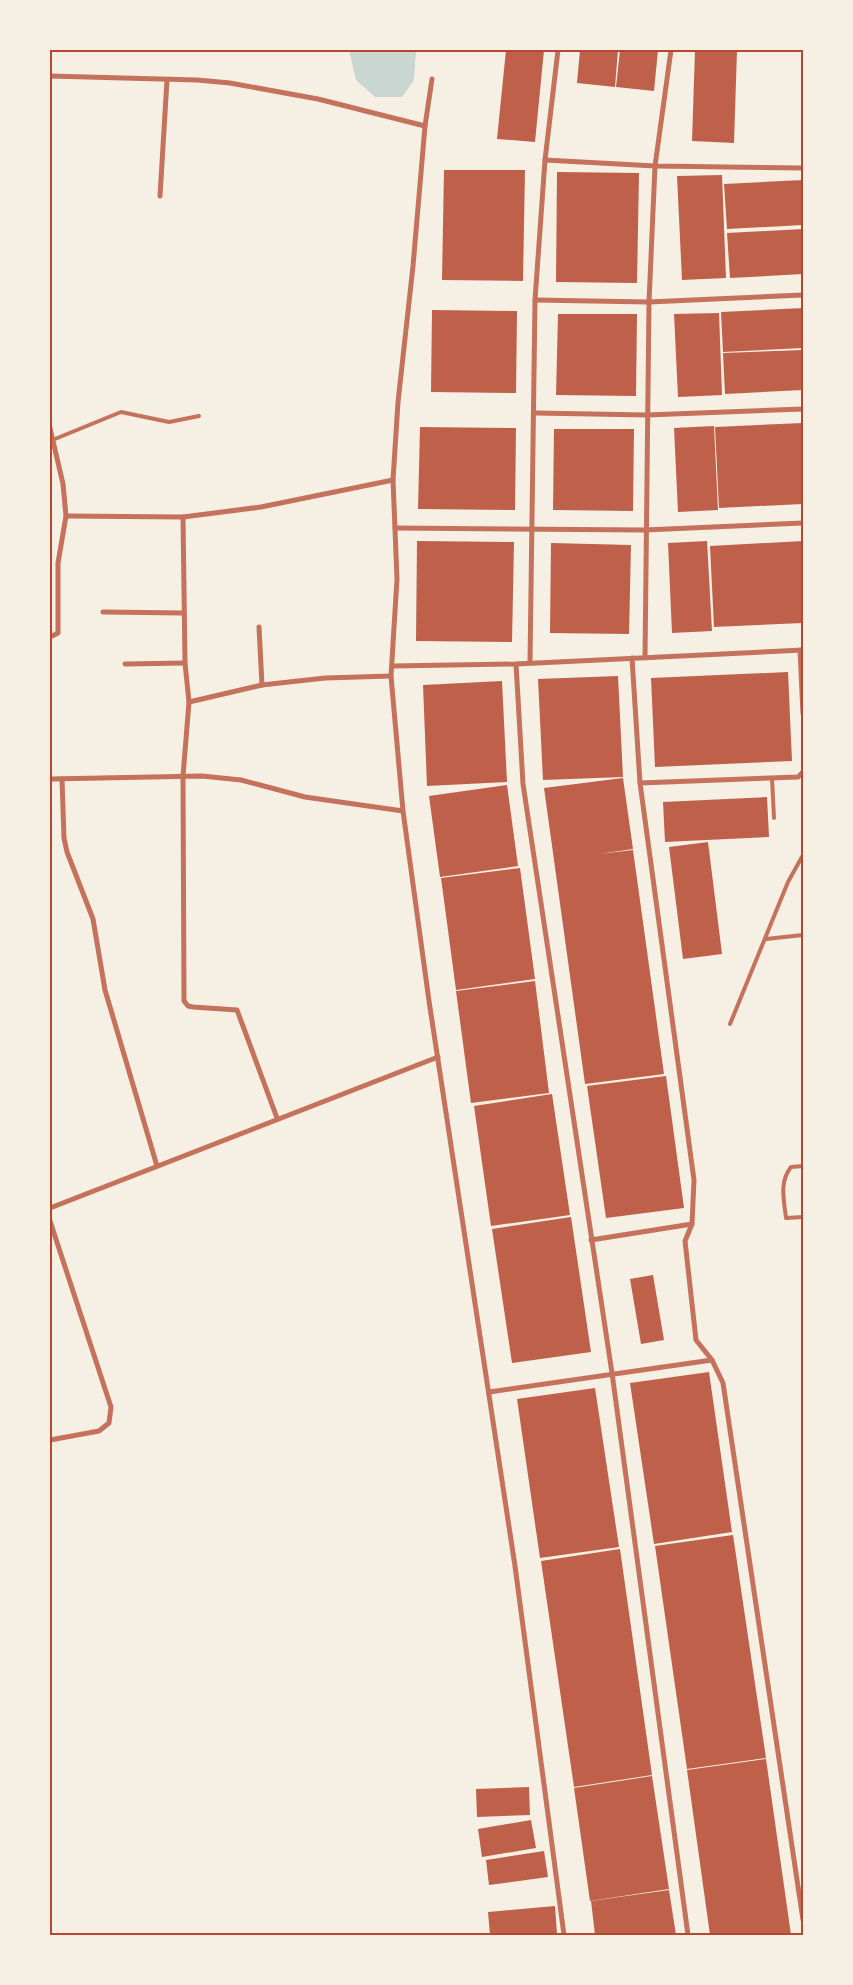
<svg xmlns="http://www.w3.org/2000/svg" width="853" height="1985" font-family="Cabin,sans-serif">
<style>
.water{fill:#c9d6d2}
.building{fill:#bf614a}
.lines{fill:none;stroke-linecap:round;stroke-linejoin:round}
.service{stroke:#c5725c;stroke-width:4}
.minor{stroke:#c5725c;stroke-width:5}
.neatline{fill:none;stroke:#b5482f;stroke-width:2}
</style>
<rect width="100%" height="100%" fill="#f6efe4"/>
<polygon class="water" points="349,50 416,50 414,80 402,97 375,97 356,80"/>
<g class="building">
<polygon points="506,50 544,50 535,142 497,139"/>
<polygon points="580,50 618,50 615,87 577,83"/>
<polygon points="620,50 658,50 654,91 616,87"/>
<polygon points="695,50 737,50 734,143 692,141"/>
<polygon points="444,170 525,170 523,281 442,280"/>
<polygon points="557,172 639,173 637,283 556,282"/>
<polygon points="722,175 726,278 682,280 677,176"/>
<polygon points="803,180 803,225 727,229 724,184"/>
<polygon points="803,229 803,274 730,278 727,233"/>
<polygon points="803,308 803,348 723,352 721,312"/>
<polygon points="432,310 517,311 516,393 431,392"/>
<polygon points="719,313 722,395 678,397 674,314"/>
<polygon points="558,314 637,314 636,396 556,395"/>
<polygon points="803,350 803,390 725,394 723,353"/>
<polygon points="803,423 803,504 719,508 715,427"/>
<polygon points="714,426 718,510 678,512 674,428"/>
<polygon points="420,427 516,428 515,510 418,509"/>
<polygon points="554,429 634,429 633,511 553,510"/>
<polygon points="417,541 514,542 512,642 416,641"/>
<polygon points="707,541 712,631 672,633 668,543"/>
<polygon points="803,541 803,623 714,627 710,546"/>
<polygon points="551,543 631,545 629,634 550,633"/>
<polygon points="788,672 792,761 655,767 651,678"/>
<polygon points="618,676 623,777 543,780 538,679"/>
<polygon points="502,681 507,782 427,786 423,685"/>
<polygon points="623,778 633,849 599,854 633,850 664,1074 585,1084 544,788"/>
<polygon points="507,785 518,866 440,877 429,796"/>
<polygon points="767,797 769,837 665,842 663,802"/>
<polygon points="708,842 722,954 683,959 669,847"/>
<polygon points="520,868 535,979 456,990 441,878"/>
<polygon points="535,981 549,1093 471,1103 456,991"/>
<polygon points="666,1076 684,1208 606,1218 587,1086"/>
<polygon points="552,1094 570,1215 491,1226 474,1106"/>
<polygon points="571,1217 591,1352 512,1363 492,1229"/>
<polygon points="653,1275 664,1340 641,1344 630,1279"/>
<polygon points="709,1372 732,1532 654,1544 630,1383"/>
<polygon points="595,1388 619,1547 540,1558 517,1399"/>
<polygon points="733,1535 766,1758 687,1769 655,1546"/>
<polygon points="620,1549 652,1775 574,1787 541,1561"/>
<polygon points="766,1759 791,1935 710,1935 687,1770"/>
<polygon points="652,1776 669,1889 590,1901 574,1788"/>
<polygon points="529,1787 530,1815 477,1817 476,1789"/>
<polygon points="531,1820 536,1848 482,1857 478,1829"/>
<polygon points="544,1851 548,1877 489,1885 486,1860"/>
<polygon points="669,1890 676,1935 595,1935 591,1901"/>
<polygon points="555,1906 557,1934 490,1935 488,1912"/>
</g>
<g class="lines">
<g class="service">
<polyline points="50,441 121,412 169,422 199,416"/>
<polyline points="772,778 774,818"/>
<polyline points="766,939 803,935"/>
<polyline points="730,1024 788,882 803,855"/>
<path d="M803 1166 791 1167C779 1182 784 1200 786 1218L803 1217"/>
</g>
<g class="minor">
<polyline points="50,76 197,80 230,83 318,99 425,126"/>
<polyline points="432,79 425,126 413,266 398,402 393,480 397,579 391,676 403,811 429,1001 515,1566 564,1935"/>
<polyline points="545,160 655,166 803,168"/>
<polyline points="160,196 167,80"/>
<polyline points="535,300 649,302 803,295"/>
<polyline points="535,413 647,415 803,409"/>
<polyline points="50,428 63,484 66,516 58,563 58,633 50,637"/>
<polyline points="66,516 183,517 261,507 393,480"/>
<polyline points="183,517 185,663 189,702 183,776 184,1001 188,1006 193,1007 237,1010 277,1118"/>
<polyline points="395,528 645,530 803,523"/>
<polyline points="103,612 184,613"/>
<polyline points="259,627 262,685"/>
<polyline points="800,650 803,714"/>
<polyline points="632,658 640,783 694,1180 692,1224 685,1241 696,1340 712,1360 723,1383 803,1920"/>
<polyline points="645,658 649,302 655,166 671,50"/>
<polyline points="530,663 535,300 545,160 558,50"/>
<polyline points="125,664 185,663"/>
<polyline points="516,664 523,784 612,1373 688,1935"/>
<polyline points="392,666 516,664 803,650"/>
<polyline points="189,702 262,685 325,678 391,676"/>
<polyline points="50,779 202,776 241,780 305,797 403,811"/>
<polyline points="62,779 64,838 67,852 93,919 105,990 157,1166"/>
<polyline points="640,783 798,777 803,772"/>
<polyline points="50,1208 438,1057"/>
<polyline points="50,1221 111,1407 109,1423 99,1431 50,1440"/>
<polyline points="591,1240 692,1224"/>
<polyline points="489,1392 712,1360"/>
</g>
</g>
<rect width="853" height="1985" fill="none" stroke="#f6efe4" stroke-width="102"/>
<rect x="51" y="51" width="751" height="1883" class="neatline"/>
</svg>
